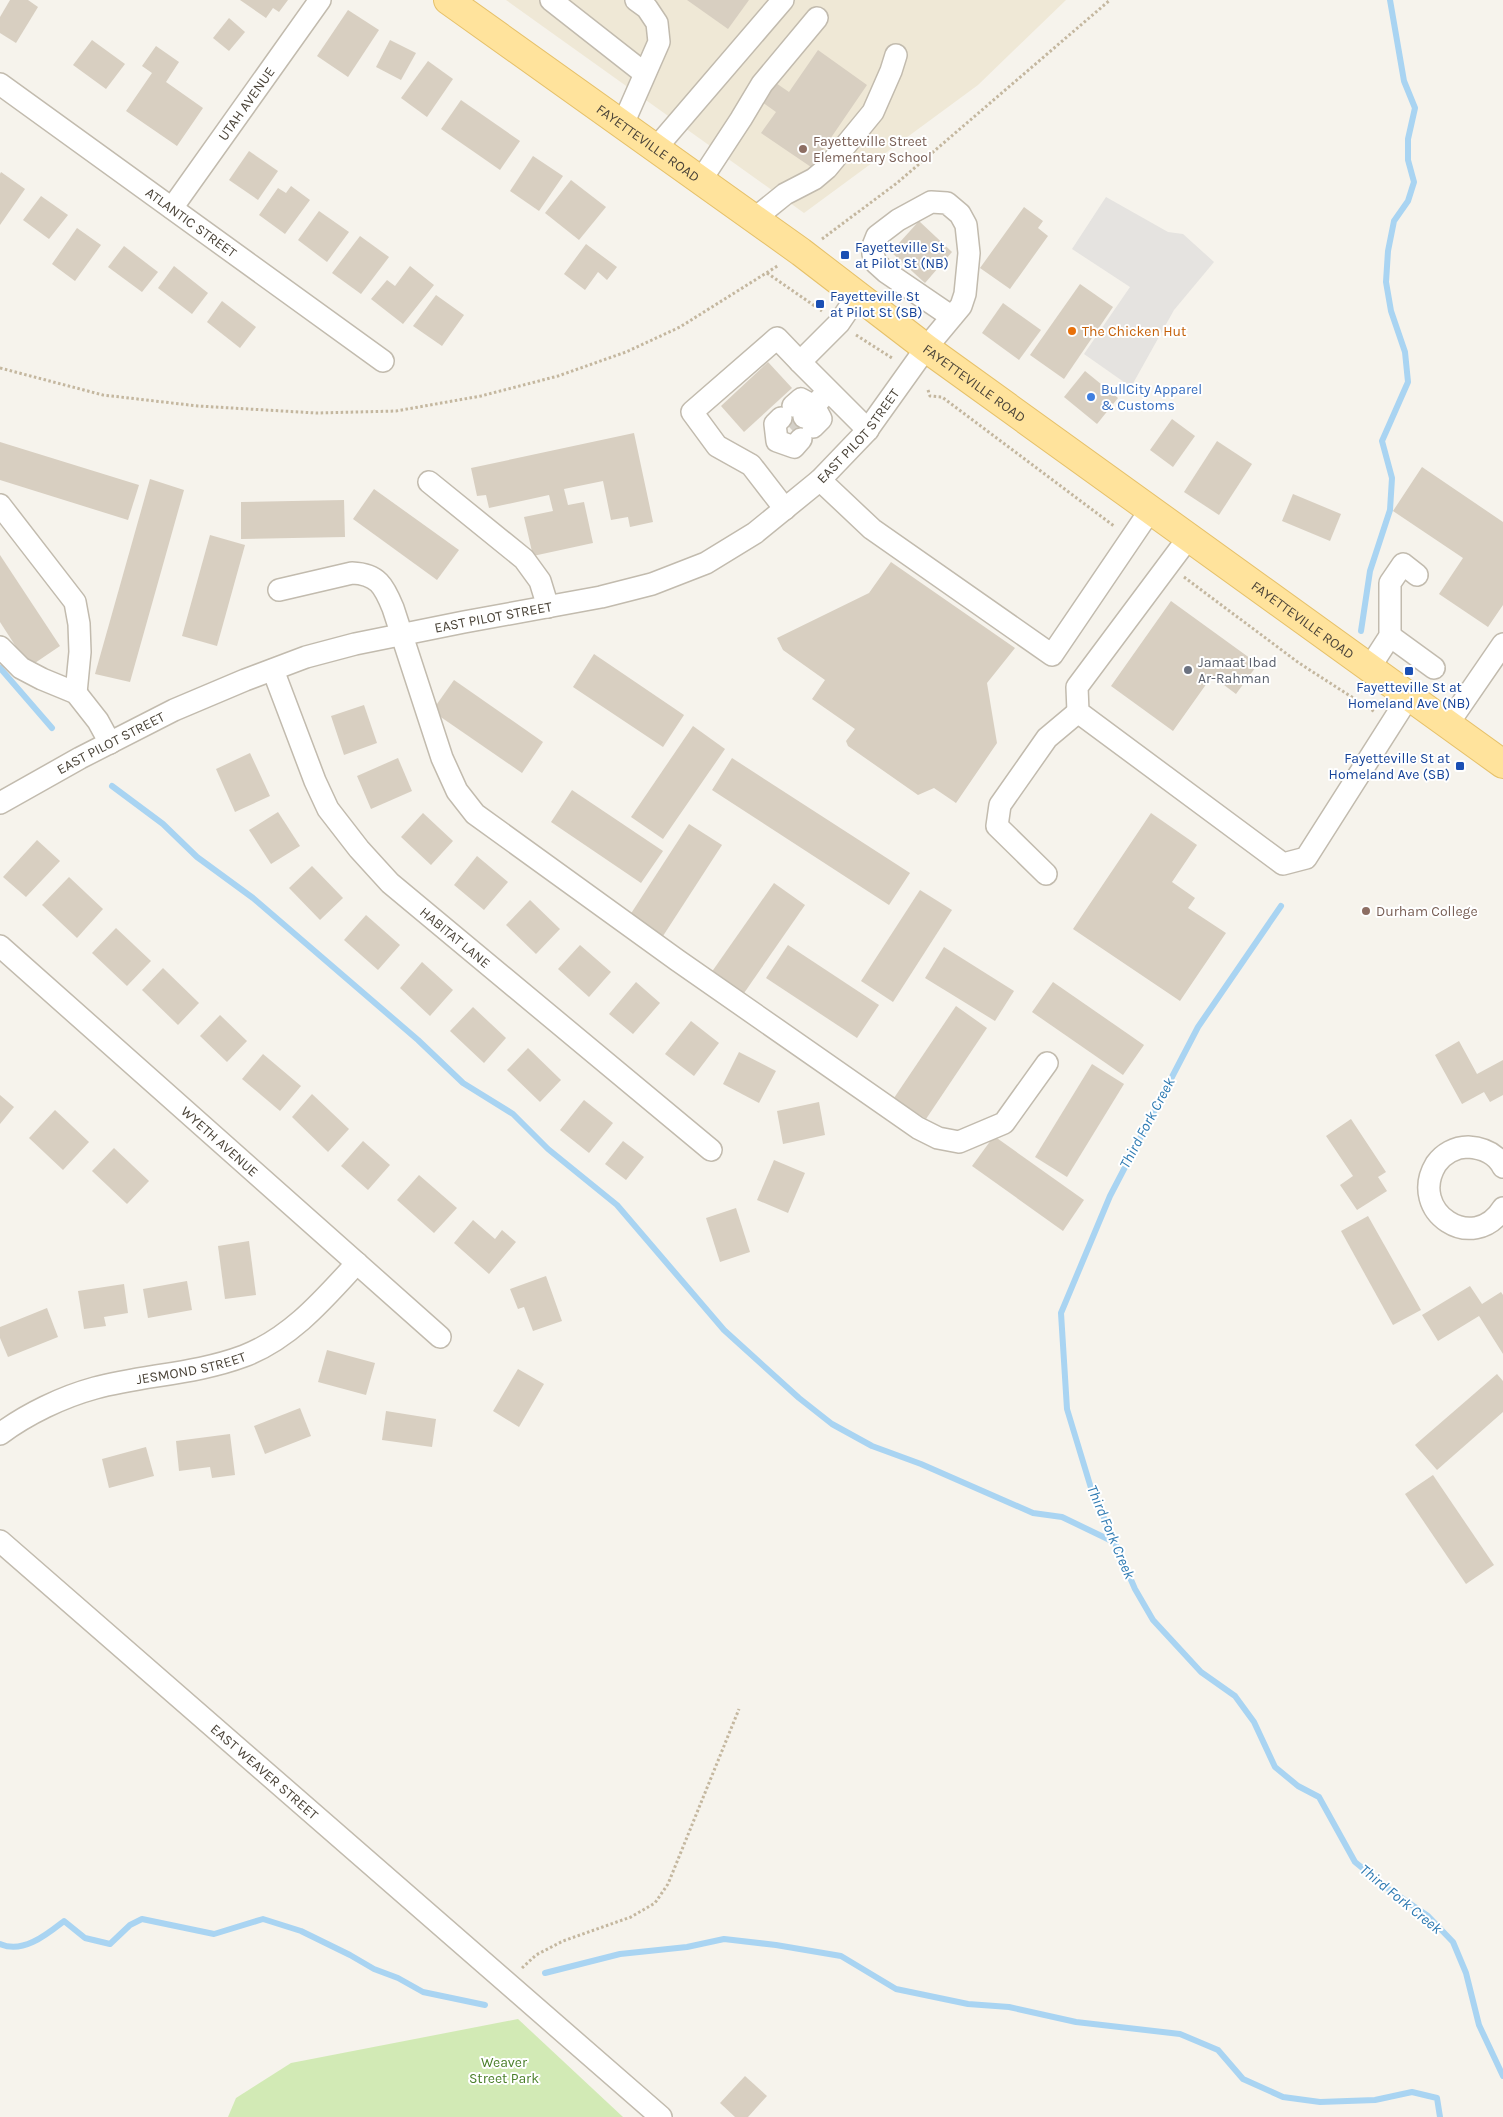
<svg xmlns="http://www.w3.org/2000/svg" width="1503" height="2117" font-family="Karla,sans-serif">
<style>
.education{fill:#efe8d6}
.green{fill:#d2eab5}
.parking{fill:#e5e3e0}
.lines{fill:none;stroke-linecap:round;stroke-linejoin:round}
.stream{stroke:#a9d4f2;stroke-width:6}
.building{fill:#d8cfc1}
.minor-tunnel{stroke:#d4d0c8;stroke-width:21;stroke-dasharray:21 11;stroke-linecap:butt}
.minor-casing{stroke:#c2bbae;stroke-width:24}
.major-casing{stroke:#e6c16a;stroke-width:30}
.path{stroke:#c4b79f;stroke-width:3;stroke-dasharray:2.5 2.5;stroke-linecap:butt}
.minor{stroke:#fff;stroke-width:21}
.major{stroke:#ffe39c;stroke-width:28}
.education-dot{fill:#8d6e63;stroke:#fff;stroke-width:2}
.transit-dot{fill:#1a4fb4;stroke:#fff;stroke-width:2}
.food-dot{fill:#e8710a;stroke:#fff;stroke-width:2}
.shop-dot{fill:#3f7fe0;stroke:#fff;stroke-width:2}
.worship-dot{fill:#6b7280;stroke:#fff;stroke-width:2}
.labels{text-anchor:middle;stroke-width:4;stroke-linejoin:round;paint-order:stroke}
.street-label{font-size:14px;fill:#4b4439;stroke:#fff}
.education-label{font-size:14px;fill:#785e54;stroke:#fff;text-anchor:start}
.transit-label{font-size:14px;fill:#164399;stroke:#fff;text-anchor:start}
.food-label{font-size:14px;fill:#c56008;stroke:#fff;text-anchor:start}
.shop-label{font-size:14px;fill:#366cbe;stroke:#fff;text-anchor:start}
.worship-label{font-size:14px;fill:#5b616d;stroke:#fff;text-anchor:start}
.park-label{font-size:14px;fill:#4a7f2a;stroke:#fff}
.water-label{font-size:15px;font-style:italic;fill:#2e7ab2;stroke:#fff}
</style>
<rect width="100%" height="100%" fill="#f6f3ec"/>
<polygon class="education" points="506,0 1066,0 978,85 804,213"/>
<polygon class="green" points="518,2019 623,2117 228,2117 236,2098 291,2063"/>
<polygon class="parking" points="1106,197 1168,232 1183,234 1214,262 1174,310 1131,387 1084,354 1130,287 1072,249"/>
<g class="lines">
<g class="stream">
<polyline points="1361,631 1370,571 1390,510 1392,478 1382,441 1408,382 1405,352 1391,311 1386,282 1388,251 1394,221 1408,201 1414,182 1408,160 1408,139 1415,108 1404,81 1390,0"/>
<polyline points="0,668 52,728"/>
<polyline points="112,786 163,824 197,857 253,898 418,1040 463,1083 513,1114 548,1149 617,1205 724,1330 799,1398 832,1424 872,1446 921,1464 1033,1513 1062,1517 1116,1543"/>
<polyline points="1281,906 1198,1027 1110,1196 1061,1313 1067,1409 1091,1488 1135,1589 1153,1620 1201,1672 1235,1696 1254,1722 1275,1767 1298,1786 1319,1797 1355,1862 1387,1888 1428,1916 1453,1942 1466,1973 1479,2025 1503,2076"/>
<path d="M0 1944C23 1954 46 1935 64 1921L85 1938 110 1944 130 1925 142 1919 214 1934 263 1919 301 1931 350 1955 374 1969 398 1978 423 1992 485 2005"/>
<polyline points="545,1973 620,1954 687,1947 724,1939 776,1945 841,1956 896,1989 968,2004 1009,2007 1076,2022 1180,2034 1218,2050 1243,2079 1283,2097 1320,2102 1375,2100 1412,2092 1437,2098 1440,2117"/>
</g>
</g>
<g class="building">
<polygon points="10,0 28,0 38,7 16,43 0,33 0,17"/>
<polygon points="240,0 288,0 279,12 273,8 266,18"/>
<polygon points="687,0 749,0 728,29"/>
<polygon points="348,10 379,30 348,77 317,56"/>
<polygon points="229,18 245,32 229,51 213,38"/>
<polygon points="92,40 125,64 106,89 73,65"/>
<polygon points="390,40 416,53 401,80 376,67"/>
<polygon points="156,46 179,62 166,82 203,108 177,146 126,111 152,73 142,66"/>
<polygon points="818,50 867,85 811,167 761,133 776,112 759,100 773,81 789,92"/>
<polygon points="428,61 453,79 427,117 401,98"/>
<polygon points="461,100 520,141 500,170 441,129"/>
<polygon points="249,151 278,171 258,200 229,180"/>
<polygon points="533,156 563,176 539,211 510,191"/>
<polygon points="1,172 25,189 0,225 0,174"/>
<polygon points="571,180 606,207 579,240 545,213"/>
<polygon points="291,186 310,200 285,234 259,215 278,188 286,193"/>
<polygon points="41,196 68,215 49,239 23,220"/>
<polygon points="1024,207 1043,221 1038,228 1048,236 1010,289 980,268"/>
<polygon points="319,211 349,232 327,262 298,240"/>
<polygon points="919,221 952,252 925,283 891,252"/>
<polygon points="77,228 101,245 75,281 52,264"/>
<polygon points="360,236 389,257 361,294 332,273"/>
<polygon points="586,244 617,267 607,280 598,272 585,290 564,274"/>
<polygon points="124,246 158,272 142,292 108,267"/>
<polygon points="174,266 208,293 192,314 158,288"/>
<polygon points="410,266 434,285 403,324 371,299 387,280 395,286"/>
<polygon points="1080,284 1113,307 1064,379 1030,355"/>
<polygon points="436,295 464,315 442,346 413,326"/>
<polygon points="222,301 256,327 240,348 207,322"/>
<polygon points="1003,303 1041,330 1019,360 982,333"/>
<polygon points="768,362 792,388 744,432 721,406"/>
<polygon points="1085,371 1118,398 1097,424 1064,397"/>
<polygon points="1172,419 1195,436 1173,467 1150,450"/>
<polygon points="634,433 653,522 630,527 628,517 611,520 603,481 564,489 568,505 584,502 593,543 533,556 524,517 553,511 549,495 489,508 486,495 477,496 471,468"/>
<polygon points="1217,441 1252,464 1219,515 1184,492"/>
<polygon points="0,442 139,485 128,520 0,480"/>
<polygon points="1422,467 1503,522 1503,605 1488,627 1439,594 1463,558 1393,511"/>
<polygon points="150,479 184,490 130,682 95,674"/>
<polygon points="374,489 459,550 437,580 353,519"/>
<polygon points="1293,494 1341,514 1330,541 1282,521"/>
<polygon points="344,500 345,537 241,539 241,502"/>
<polygon points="210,535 245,545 217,646 182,636"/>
<polygon points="0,555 60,646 29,667 0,622"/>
<polygon points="891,562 1015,648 987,683 997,743 956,803 934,788 918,795 848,746 846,741 855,729 812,699 825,680 783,650 777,638 869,593"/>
<polygon points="1171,601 1258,664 1236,694 1212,676 1173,731 1111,686"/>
<polygon points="594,654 684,715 663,747 573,687"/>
<polygon points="454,680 543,742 522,773 432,711"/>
<polygon points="364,705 377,743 344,755 331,716"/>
<polygon points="693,726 725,749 663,839 631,817"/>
<polygon points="250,753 270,796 235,812 216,769"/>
<polygon points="398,758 412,791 371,809 357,776"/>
<polygon points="732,758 910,873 889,905 712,790"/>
<polygon points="572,790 663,851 641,883 551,822"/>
<polygon points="278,812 300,846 271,864 249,830"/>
<polygon points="423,813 453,841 431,865 401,837"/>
<polygon points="1151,813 1197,845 1172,882 1195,898 1188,908 1226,933 1180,1001 1073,929"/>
<polygon points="689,824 722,845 663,936 630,915"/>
<polygon points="37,840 60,861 26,897 3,877"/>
<polygon points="477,856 508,882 484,910 454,885"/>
<polygon points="312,866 343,898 320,920 289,888"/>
<polygon points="69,877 103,909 77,938 42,905"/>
<polygon points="774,883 805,905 742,996 711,973"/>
<polygon points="920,890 952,910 893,1002 861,981"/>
<polygon points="530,900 560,929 536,954 506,925"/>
<polygon points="366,915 400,945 378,970 344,940"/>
<polygon points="116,928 151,961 127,986 92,953"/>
<polygon points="580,945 611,972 589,997 558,969"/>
<polygon points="788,945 879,1005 857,1038 766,978"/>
<polygon points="944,947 1014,991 995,1021 925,978"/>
<polygon points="422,962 453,990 430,1016 400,988"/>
<polygon points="163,968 199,1003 178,1025 142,990"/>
<polygon points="636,982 660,1003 633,1034 609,1014"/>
<polygon points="1053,982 1144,1045 1123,1075 1032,1012"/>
<polygon points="956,1006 987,1028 926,1119 894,1098"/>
<polygon points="473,1007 506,1038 484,1063 450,1031"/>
<polygon points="220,1015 247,1041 227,1062 200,1036"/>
<polygon points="691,1021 719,1043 694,1076 665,1054"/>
<polygon points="1459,1041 1477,1074 1503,1060 1503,1095 1490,1102 1484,1092 1462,1104 1435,1055"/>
<polygon points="528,1048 561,1080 540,1102 507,1070"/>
<polygon points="739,1052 776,1071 759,1103 723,1084"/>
<polygon points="263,1054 301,1086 280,1111 242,1079"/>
<polygon points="1092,1064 1124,1084 1067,1177 1035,1157"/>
<polygon points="312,1094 349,1129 328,1152 292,1117"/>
<polygon points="0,1095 14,1107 0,1124"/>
<polygon points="584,1100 613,1123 589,1153 560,1130"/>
<polygon points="819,1102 825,1135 783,1144 777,1111"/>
<polygon points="55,1110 89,1142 63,1170 29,1138"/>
<polygon points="1351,1119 1386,1172 1378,1177 1387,1191 1357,1210 1340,1185 1353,1176 1326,1136"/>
<polygon points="994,1136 1084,1200 1063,1231 972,1166"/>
<polygon points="363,1141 390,1165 368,1190 341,1166"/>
<polygon points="623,1141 644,1157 626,1180 605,1164"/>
<polygon points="114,1148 149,1181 127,1204 92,1171"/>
<polygon points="774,1160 805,1173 788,1213 757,1200"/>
<polygon points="419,1175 457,1208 434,1233 397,1200"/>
<polygon points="736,1208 750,1252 720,1262 706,1218"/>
<polygon points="1368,1216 1421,1310 1393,1325 1341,1231"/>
<polygon points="473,1220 495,1239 502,1230 516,1242 489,1274 454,1243"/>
<polygon points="249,1241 256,1295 225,1299 218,1246"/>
<polygon points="546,1276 562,1321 533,1331 524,1307 518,1309 510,1289"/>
<polygon points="187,1281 192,1310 148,1318 143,1289"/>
<polygon points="124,1284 128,1313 104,1317 106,1326 84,1329 78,1291"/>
<polygon points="1470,1286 1482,1304 1501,1292 1503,1295 1503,1354 1479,1316 1438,1341 1422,1315"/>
<polygon points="47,1308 58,1337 8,1357 0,1338 0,1327"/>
<polygon points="327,1350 375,1363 366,1395 318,1382"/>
<polygon points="518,1369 544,1384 519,1427 493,1411"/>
<polygon points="1497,1374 1503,1381 1503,1412 1437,1470 1415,1445"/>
<polygon points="300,1408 311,1436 265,1454 254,1426"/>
<polygon points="386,1411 436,1419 432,1447 382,1440"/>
<polygon points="230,1434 235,1475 212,1478 210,1467 179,1471 176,1441"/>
<polygon points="146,1447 154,1476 109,1488 102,1459"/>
<polygon points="1433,1475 1494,1565 1466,1584 1405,1494"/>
<polygon points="745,2076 767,2096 748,2117 735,2117 720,2103"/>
</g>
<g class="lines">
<polyline class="minor-tunnel" points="791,429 804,417"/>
<g class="minor-casing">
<g id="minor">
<polyline points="551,0 644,73"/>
<path id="s1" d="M0 84 383 361"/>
<polyline points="623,124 659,42 657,23 647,8 636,0"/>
<polyline points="656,148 783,0"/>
<polyline points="701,180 741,119 762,84 817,18"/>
<path id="s2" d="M172 208 320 0"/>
<polyline points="754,219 785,194 814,179 827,168 873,112 891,71 896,55"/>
<polyline points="800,362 868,430"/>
<polyline points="793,406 801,399 814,406 828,391"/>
<polyline points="804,417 814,406 821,419 813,427"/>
<polyline points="781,418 775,424 777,441 794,447 801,439"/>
<polyline points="820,480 872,529 1052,655 1151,509"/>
<polyline points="429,482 524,559 540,581 548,607"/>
<polyline points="0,505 75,602 79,624 80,652 76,693"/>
<polyline points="785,509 751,465 717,446 692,412 777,338 800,362 839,323 858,295"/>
<polyline points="1189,537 1077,687 1078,712 1283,864 1306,858 1409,696"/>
<path d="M279 590 352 573C378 574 384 586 393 608L442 758 457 791 475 814 677 960 918 1128 938 1138 959 1142 1004 1123 1047 1063"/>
<polyline points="1390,636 1434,668"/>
<polyline points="0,647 21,668 42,679 76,693 98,721 110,743"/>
<polyline points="1370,667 1390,636 1390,583 1403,564 1417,575"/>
<path id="s3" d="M273 670 315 781 328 809 359 849 390 883 711 1150"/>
<polyline points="1448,724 1503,644"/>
<path id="s4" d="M0 803 80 758 174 710 245 680 306 657 355 644 464 622 601 597 652 584 706 563 755 533 820 480 866 432 926 348 961 306 965 294 969 253 966 225 960 214 947 203 931 202 898 220 877 236 873 246V254L876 263 886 272 952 317"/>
<polyline points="1046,874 997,826 1000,805 1047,738 1078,712"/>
<path id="s5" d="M0 946 440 1337"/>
<path d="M1503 1167C1496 1153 1483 1148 1468 1147 1455 1147 1443 1154 1436 1164 1407 1212 1474 1255 1503 1208"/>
<path id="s6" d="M0 1434C27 1414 62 1397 95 1388 144 1375 196 1374 244 1356 291 1338 324 1299 357 1263"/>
<path id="s7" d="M0 1541 661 2117"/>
</g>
</g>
<g class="major-casing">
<g id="major">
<path id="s8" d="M448 0 801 252 926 348 1503 764"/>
</g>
</g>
<g class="path">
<polyline points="822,239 897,183 1110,0"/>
<polyline points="767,273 822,311"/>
<polyline points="856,335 892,358"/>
<polyline points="0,368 103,395 198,406 316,413 396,411 481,396 558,376 626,352 680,327 779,265"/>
<polyline points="928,390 930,396 942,397 1114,526"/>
<polyline points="1184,577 1299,663 1375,712"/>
<polyline points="522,1968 536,1955 563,1941 631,1917 655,1903 668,1884 739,1709"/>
</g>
<use href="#minor" class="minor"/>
<use href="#major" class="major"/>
</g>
<g class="education-dot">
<circle cx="803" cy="149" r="5"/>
<circle cx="1366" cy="911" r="5"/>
</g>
<g class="transit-dot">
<rect x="840" y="250" width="10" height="10" rx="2.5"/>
<rect x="815" y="299" width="10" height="10" rx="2.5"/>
<rect x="1404" y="666" width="10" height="10" rx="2.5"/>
<rect x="1455" y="761" width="10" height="10" rx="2.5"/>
</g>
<circle class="food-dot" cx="1072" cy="331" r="5"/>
<circle class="shop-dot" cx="1091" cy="397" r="5"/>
<circle class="worship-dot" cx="1188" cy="670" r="5"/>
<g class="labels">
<g class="street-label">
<text dy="5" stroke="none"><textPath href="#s2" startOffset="128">UTAH AVENUE</textPath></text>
<text dy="5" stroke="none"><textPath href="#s8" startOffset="246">FAYETTEVILLE ROAD</textPath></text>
<text dy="5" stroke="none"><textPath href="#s1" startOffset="236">ATLANTIC STREET</textPath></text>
<text dy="5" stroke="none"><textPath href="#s8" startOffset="651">FAYETTEVILLE ROAD</textPath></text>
<text dy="5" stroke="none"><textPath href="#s4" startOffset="951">EAST PILOT STREET</textPath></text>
<text dy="5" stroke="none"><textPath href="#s4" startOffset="531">EAST PILOT STREET</textPath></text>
<text dy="5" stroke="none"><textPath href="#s8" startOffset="1056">FAYETTEVILLE ROAD</textPath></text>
<text dy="5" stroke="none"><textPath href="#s4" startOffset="126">EAST PILOT STREET</textPath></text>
<text dy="5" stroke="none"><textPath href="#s3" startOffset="331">HABITAT LANE</textPath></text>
<text dy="5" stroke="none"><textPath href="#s5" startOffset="294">WYETH AVENUE</textPath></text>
<text dy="5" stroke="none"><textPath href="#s6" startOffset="204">JESMOND STREET</textPath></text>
<text dy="5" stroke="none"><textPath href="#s7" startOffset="351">EAST WEAVER STREET</textPath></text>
</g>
<g class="education-label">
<text x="813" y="146">Fayetteville Street<tspan x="813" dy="16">Elementary School</tspan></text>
<text x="1376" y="916">Durham College</text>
</g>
<g class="transit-label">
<text x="855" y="252">Fayetteville St<tspan x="855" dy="16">at Pilot St (NB)</tspan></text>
<text x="830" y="301">Fayetteville St<tspan x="830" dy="16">at Pilot St (SB)</tspan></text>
<text x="1409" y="692" text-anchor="middle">Fayetteville St at<tspan x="1409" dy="16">Homeland Ave (NB)</tspan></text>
<text x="1450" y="763" text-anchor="end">Fayetteville St at<tspan x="1450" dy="16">Homeland Ave (SB)</tspan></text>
</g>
<g class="food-label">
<text x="1082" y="336">The Chicken Hut</text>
</g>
<g class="shop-label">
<text x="1101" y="394">BullCity Apparel<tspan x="1101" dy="16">&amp; Customs</tspan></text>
</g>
<g class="worship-label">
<text x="1198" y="667">Jamaat Ibad<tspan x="1198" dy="16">Ar-Rahman</tspan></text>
</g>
<g class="park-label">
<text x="504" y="2067">Weaver<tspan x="504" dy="16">Street Park</tspan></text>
</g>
<g class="water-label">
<text transform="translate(1147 1123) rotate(-62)" y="5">Third Fork Creek</text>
<text transform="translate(1111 1532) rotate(67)" y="5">Third Fork Creek</text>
<text transform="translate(1401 1899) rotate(39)" y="5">Third Fork Creek</text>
</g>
</g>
</svg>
